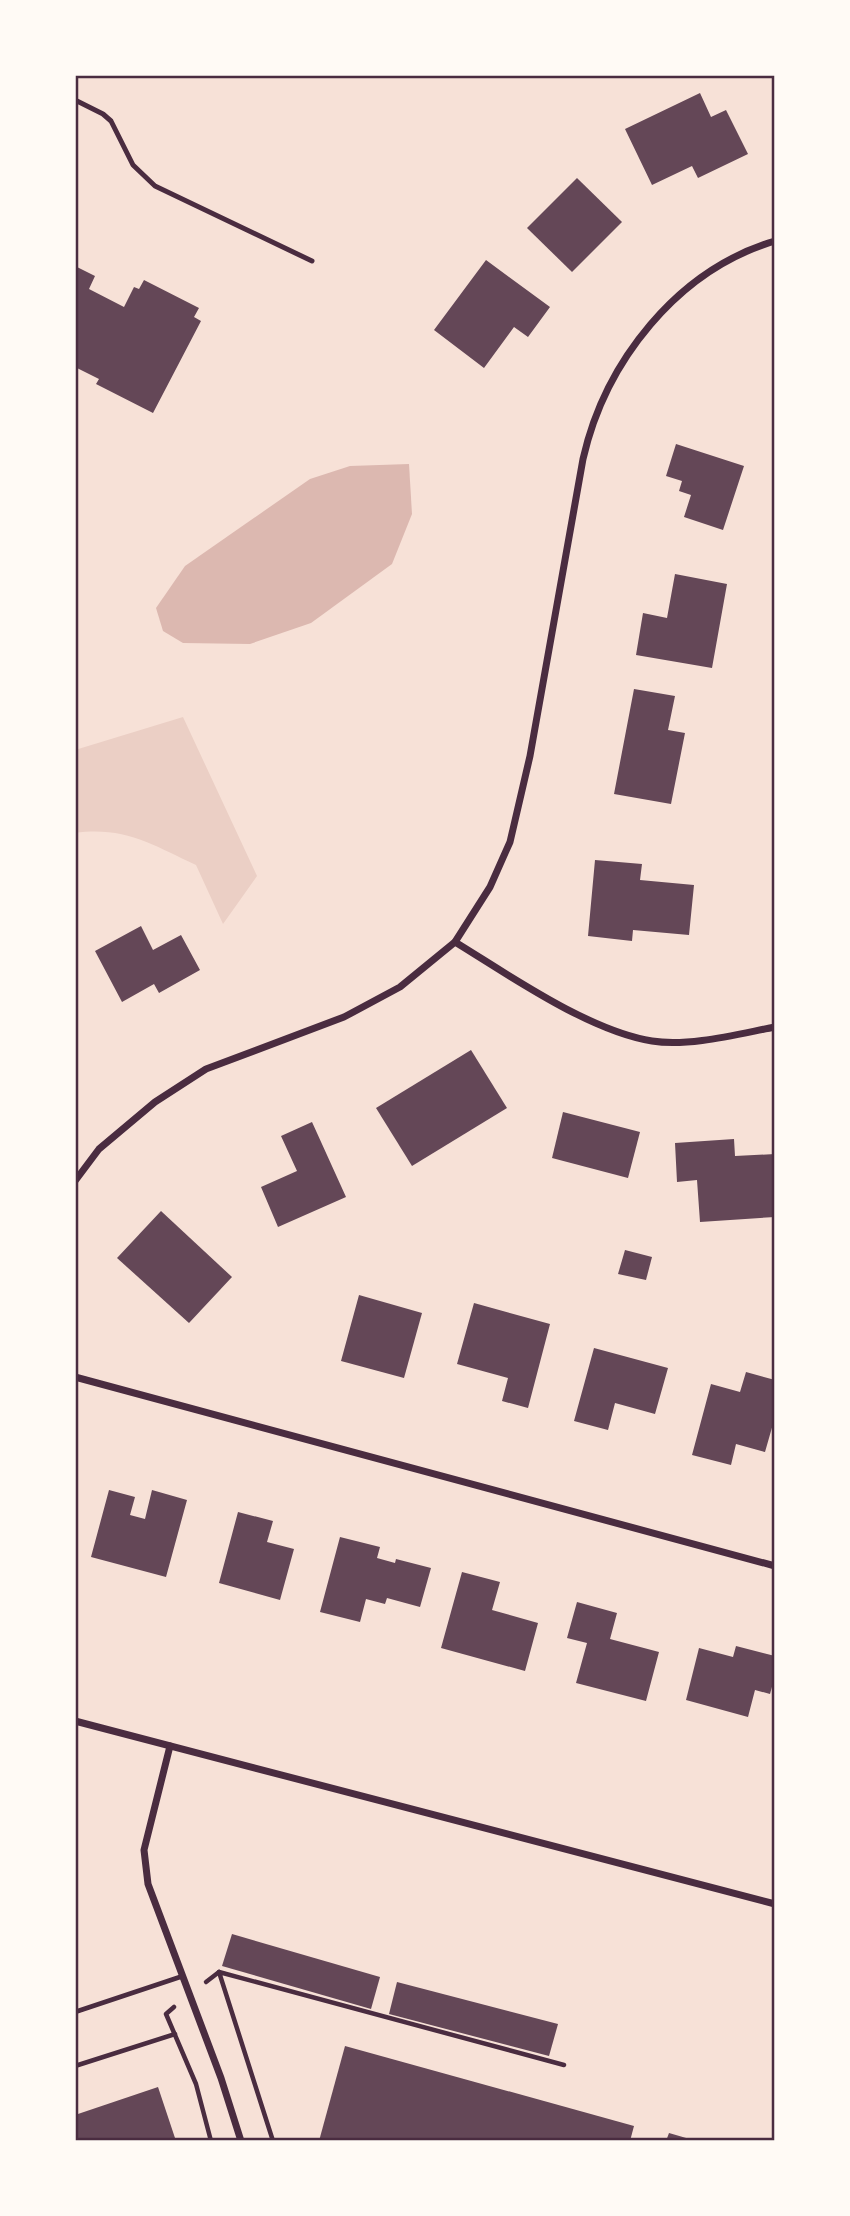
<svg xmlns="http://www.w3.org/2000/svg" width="850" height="2216" font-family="Inter,sans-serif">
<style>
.green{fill:#ebcfc5}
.water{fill:#dcb8b0}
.building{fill:#644757}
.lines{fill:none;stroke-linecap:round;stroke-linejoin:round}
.path{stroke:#4a2c40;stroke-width:4.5}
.service{stroke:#4a2c40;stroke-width:5}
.minor{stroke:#4a2c40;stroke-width:7}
.neatline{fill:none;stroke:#4a2c40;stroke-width:2.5}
</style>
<rect width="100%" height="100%" fill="#f7e1d7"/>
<path class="green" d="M183 717 257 876 223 924 196 865C153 845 124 826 75 833V750Z"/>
<polygon class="water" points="409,464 412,514 392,564 311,623 250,644 183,643 163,631 156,608 185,566 310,479 350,466"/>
<g class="building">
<polygon points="700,93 711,117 726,110 748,154 698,178 692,166 652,185 625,129"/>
<polygon points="577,178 622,222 572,272 527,228"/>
<polygon points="486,260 550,307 528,337 514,327 484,368 434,330"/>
<polygon points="75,266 95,276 89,289 124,307 134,287 139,289 144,280 199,308 194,317 201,321 153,413 96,384 99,379 75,367"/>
<polygon points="676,444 744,466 723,530 684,517 691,495 679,491 682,481 666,476"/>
<polygon points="675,574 727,584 712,668 636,655 643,613 667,618"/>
<polygon points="634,689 675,696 668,730 685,733 671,804 614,794"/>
<polygon points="595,860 642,864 640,880 694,885 689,935 633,930 632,941 588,936"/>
<polygon points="141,926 153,950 181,935 200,970 159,993 154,984 122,1002 95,951"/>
<polygon points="471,1050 507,1108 412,1166 376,1108"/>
<polygon points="563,1112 640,1132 628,1178 552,1158"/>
<polygon points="312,1122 346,1197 278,1227 261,1187 297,1171 281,1136"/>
<polygon points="734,1139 735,1156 775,1154 775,1217 700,1222 697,1180 677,1182 675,1143"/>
<polygon points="161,1211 232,1277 189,1323 117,1258"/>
<polygon points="625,1250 652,1257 646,1280 618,1274"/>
<polygon points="359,1295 422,1313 404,1378 341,1361"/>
<polygon points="474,1303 550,1324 528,1408 502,1401 508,1378 457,1364"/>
<polygon points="594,1348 668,1368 655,1414 615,1403 608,1430 574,1421"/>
<polygon points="746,1372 775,1380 775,1417 765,1452 736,1444 731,1465 692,1455 711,1384 740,1392"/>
<polygon points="109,1490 135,1497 130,1515 145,1519 152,1490 187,1500 166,1577 91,1557"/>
<polygon points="238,1512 273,1521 267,1542 294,1549 280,1600 219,1583"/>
<polygon points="340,1537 380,1547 377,1558 395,1563 396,1559 431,1568 420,1607 387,1598 385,1604 366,1599 360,1622 320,1612"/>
<polygon points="462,1572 500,1582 492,1610 538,1623 525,1671 441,1648"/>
<polygon points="577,1602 617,1613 610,1639 659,1652 646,1701 576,1683 587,1643 567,1638"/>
<polygon points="736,1646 775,1656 775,1676 770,1694 755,1690 748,1717 686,1700 699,1648 733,1657"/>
<polygon points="232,1934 380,1977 371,2009 222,1966"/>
<polygon points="397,1982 558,2024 549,2056 389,2014"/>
<polygon points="345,2046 634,2126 630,2141 319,2141"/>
<polygon points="158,2087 176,2141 75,2141 75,2115"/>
<polygon points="669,2133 693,2140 693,2141 666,2141"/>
</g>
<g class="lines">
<g class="path">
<polyline points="206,1982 219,1972"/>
<polyline points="174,2007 166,2014 196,2084 211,2141"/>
<polyline points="75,2066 175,2034"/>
<polyline points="273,2141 219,1972 564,2065"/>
</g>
<g class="service">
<polyline points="75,100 103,114 111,121 133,165 155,186 312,261"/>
<polyline points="75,2012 183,1976"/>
</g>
<g class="minor">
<path d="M455 942C509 975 589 1031 652 1041 689 1047 738 1034 775 1027"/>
<path d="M75 1181 99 1149 155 1102 206 1069 344 1017 400 987 455 942 490 887 510 842 530 756 583 459C605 362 677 270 775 241"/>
<polyline points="75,1377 775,1566"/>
<polyline points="75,1721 775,1904"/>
<polyline points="170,1746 144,1850 148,1884 221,2078 241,2141"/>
</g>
</g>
<rect width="850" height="2216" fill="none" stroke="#fffaf5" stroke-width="154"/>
<rect x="77" y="77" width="696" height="2062" class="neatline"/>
</svg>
